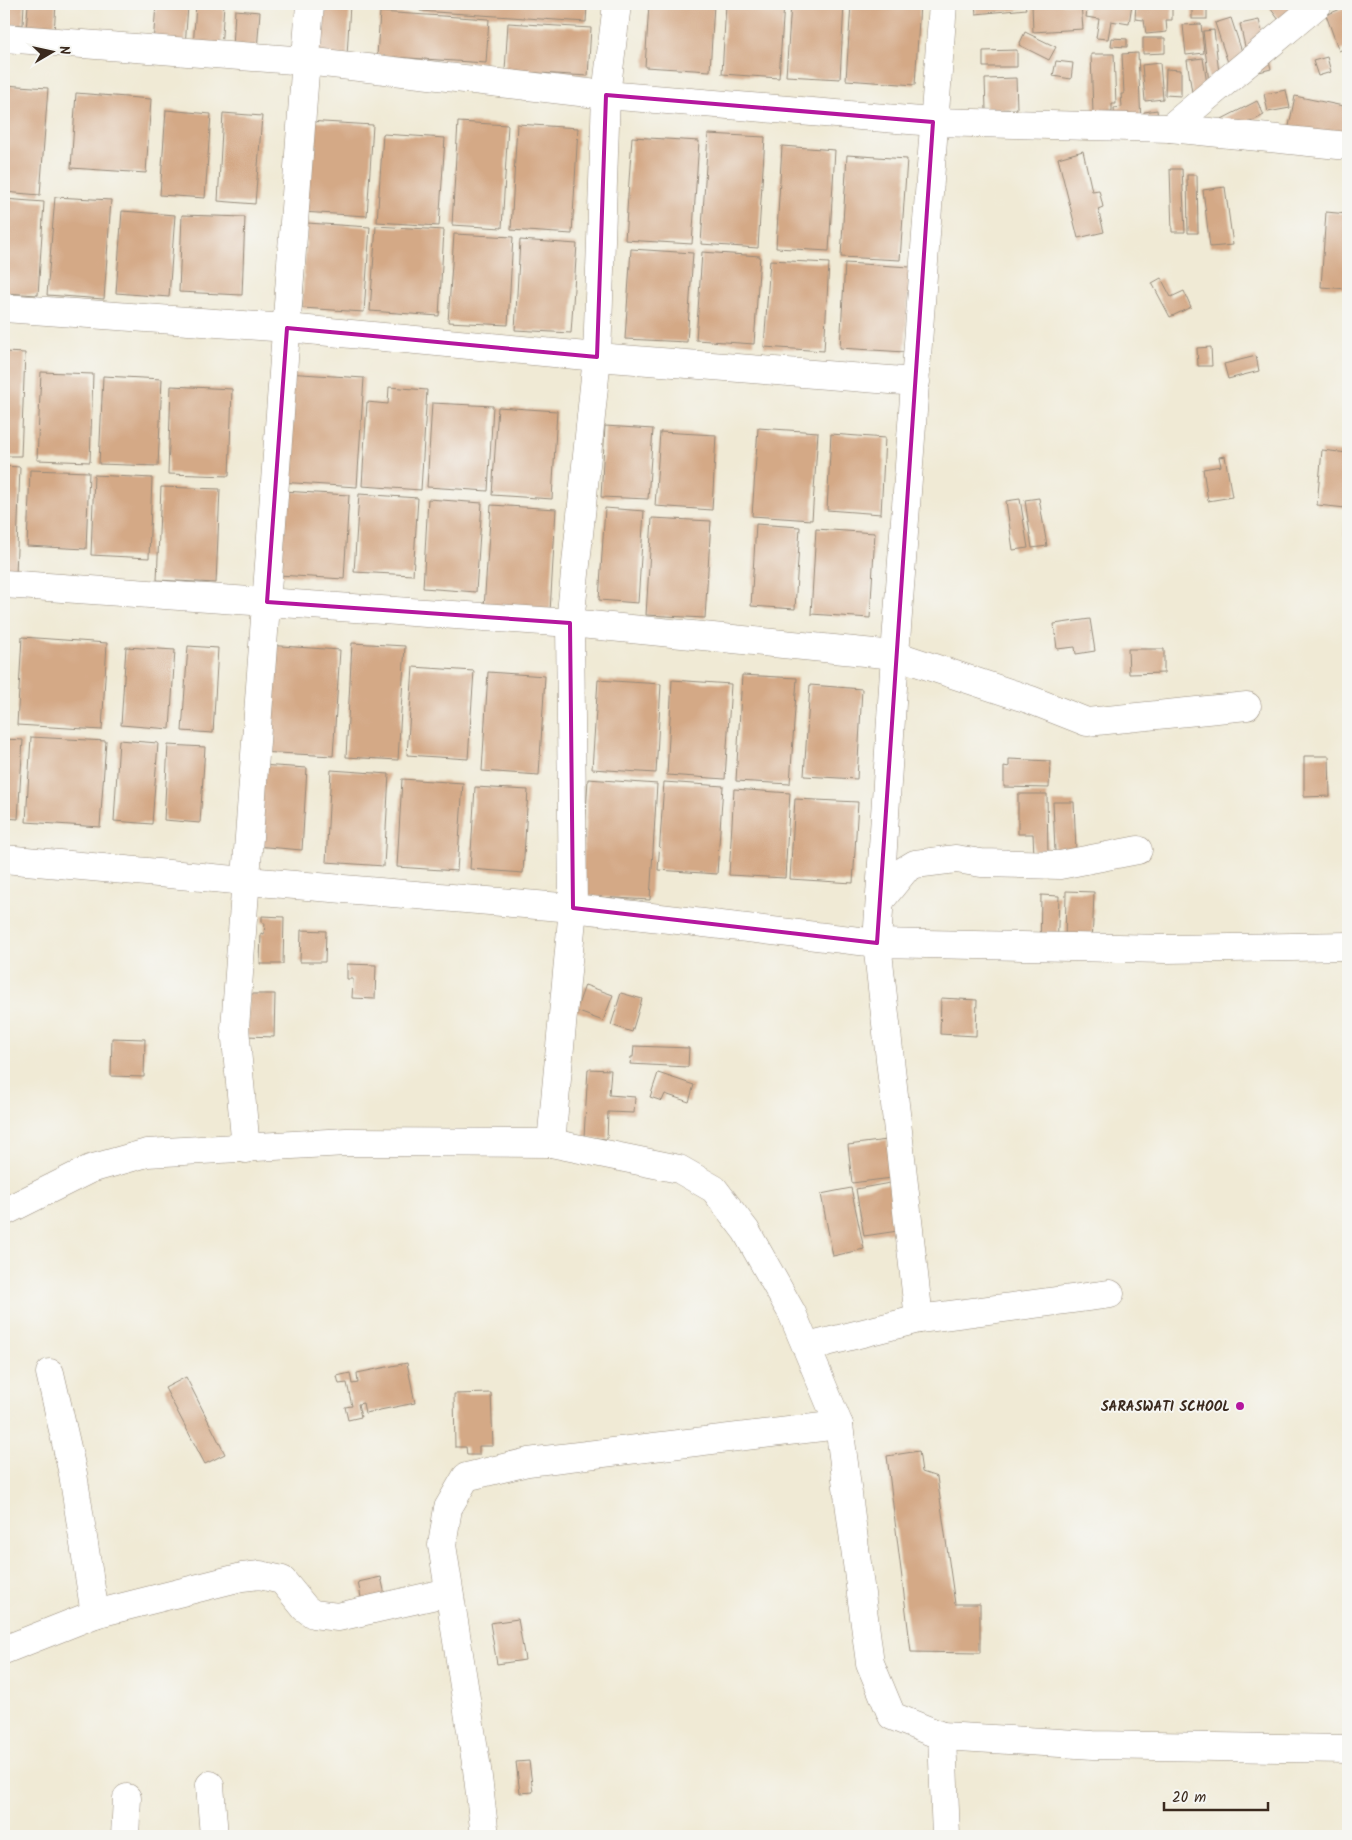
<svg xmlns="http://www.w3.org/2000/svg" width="1352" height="1840" font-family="Kalam,sans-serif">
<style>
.building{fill:#d4a986}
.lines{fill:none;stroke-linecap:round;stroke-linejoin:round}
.minor-casing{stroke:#968a7a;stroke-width:29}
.minor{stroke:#fff;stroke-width:28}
.marked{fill:none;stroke:#b5179e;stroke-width:4;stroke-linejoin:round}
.poi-dot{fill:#b5179e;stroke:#f6f6f2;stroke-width:2}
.labels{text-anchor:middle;stroke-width:4;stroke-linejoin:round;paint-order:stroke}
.poi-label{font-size:14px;font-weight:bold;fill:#3b2a1e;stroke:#f6f6f2;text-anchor:end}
</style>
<rect width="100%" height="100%" fill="#f6f6f2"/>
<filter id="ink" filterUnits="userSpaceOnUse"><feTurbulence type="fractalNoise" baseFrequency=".02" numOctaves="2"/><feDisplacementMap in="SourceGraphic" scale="10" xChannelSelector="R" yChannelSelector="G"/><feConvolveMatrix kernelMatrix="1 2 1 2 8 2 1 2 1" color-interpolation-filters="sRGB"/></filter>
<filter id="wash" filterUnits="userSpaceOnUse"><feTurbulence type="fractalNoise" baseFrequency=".0096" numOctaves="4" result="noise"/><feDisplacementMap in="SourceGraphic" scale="20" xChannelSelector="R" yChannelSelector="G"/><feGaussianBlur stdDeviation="1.12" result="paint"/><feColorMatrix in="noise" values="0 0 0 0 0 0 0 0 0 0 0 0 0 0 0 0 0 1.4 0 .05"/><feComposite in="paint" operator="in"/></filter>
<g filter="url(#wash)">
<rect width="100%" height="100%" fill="#f0ead5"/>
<g id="blocks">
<g class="building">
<polygon points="4,4 24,4 23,25 4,24"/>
<polygon points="28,4 56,4 54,33 26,31"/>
<polygon points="156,4 180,4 188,6 185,46 153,44"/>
<polygon points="196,4 224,4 221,50 193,48"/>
<polygon points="318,4 350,4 347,56 314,54"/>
<polygon points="420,4 587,4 586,22 420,11"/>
<polygon points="649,4 714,4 710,71 645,67"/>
<polygon points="726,4 784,4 779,78 722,74"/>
<polygon points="791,4 844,4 840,79 786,76"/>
<polygon points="851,4 920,4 915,85 846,80"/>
<polygon points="975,4 1025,4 1026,9 976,14"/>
<polygon points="1032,4 1081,4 1083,29 1033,32"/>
<polygon points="1088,4 1132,4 1129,24 1111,21 1108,39 1096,38 1099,19 1086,17"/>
<polygon points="1136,4 1172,4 1172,20 1166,20 1167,32 1146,34 1144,20 1135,19"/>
<polygon points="1270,4 1325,4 1289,34 1268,5"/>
<polygon points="1348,6 1348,47 1339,51 1326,15"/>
<rect x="1192" y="8" width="15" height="11"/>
<polygon points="235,10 260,12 257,50 233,49"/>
<polygon points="380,12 489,19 486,63 377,56"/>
<polygon points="1231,18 1246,64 1230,69 1215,23"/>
<polygon points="1259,20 1271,69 1251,74 1240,24"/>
<polygon points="508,23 591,28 588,76 505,71"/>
<polygon points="1201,24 1204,53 1186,55 1183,25"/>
<polygon points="1214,30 1220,82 1209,83 1203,31"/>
<polygon points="1025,32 1056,47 1049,60 1019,45"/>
<polygon points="1112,38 1127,39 1127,47 1111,46"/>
<polygon points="1143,38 1165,38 1165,53 1143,54"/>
<polygon points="1017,50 1017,67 983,67 983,51"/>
<polygon points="1138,53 1141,124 1115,125 1114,108 1122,107 1121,94 1124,94 1122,54"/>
<polygon points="1091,54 1114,54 1116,104 1112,104 1112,112 1093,113"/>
<polygon points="1327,57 1331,72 1318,76 1313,61"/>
<polygon points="1203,58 1209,97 1193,99 1187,60"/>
<polygon points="1056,61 1073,63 1071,79 1053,76"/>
<polygon points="1160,63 1163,99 1145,101 1142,65"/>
<polygon points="1166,69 1181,70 1181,96 1165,95"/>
<polygon points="1016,78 1017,109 986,110 985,79"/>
<polygon points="4,85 48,88 40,195 4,192"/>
<polygon points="1286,90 1290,108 1268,112 1264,94"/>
<polygon points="76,93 151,99 146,173 71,168"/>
<polygon points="1295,96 1348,107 1348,153 1286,141"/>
<polygon points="1257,101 1264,115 1221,137 1214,123"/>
<polygon points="166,110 211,114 205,198 160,195"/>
<polygon points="1157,110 1159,127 1145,129 1144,112"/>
<polygon points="223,113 262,116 255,204 218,201"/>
<polygon points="307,121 373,125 367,216 302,212"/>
<polygon points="458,122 508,125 502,228 452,225"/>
<polygon points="517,124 578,128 572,234 511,230"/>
<polygon points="383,134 445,138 439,226 377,222"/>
<polygon points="708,134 765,137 758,248 701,244"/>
<polygon points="632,137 699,141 692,244 625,240"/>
<polygon points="782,146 835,150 829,251 776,248"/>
<polygon points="1083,151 1092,191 1099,190 1103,207 1098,209 1104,232 1078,238 1058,158"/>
<polygon points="847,155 907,159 900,260 841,257"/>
<polygon points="1170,169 1182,169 1185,232 1172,232"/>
<polygon points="1187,175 1197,175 1198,233 1188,233"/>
<polygon points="1225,187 1233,245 1210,247 1203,190"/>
<polygon points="55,197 111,200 104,299 47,295"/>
<polygon points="4,199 44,202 38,295 4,293"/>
<polygon points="122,211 175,215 169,297 116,293"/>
<polygon points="1326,212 1348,214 1348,289 1321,287"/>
<polygon points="182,215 245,217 242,295 179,292"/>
<polygon points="307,223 370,227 364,312 302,308"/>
<polygon points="376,226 444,230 439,316 370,311"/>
<polygon points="454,234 513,237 508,325 448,322"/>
<polygon points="520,240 577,244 571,333 515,330"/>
<polygon points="631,249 693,253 687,342 625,339"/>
<polygon points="702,252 760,256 754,344 696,340"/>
<polygon points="770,260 829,263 824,351 764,347"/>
<polygon points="845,263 910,267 905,352 840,348"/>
<polygon points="1161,278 1171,297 1184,291 1191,307 1170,317 1152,283"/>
<polygon points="1211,347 1212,366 1198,366 1197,348"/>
<polygon points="4,352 25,353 21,456 4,456"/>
<polygon points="1256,356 1259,371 1228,379 1224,364"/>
<polygon points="41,372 93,374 90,462 37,460"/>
<polygon points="286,373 364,378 357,487 279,482"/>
<polygon points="103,376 162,379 158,466 99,464"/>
<polygon points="171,386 232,389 229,476 168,474"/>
<polygon points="389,387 427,390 421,490 362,486 367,402 388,404"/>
<polygon points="432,403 493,406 488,491 427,487"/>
<polygon points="498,407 557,411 552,499 492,495"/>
<polygon points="605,426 653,429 648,499 601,497"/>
<polygon points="758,428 818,432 812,520 752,516"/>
<polygon points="660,432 716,435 712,510 655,506"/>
<polygon points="831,434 885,438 881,514 827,510"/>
<polygon points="1322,450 1348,453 1348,536 1344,535 1346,508 1317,505"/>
<polygon points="1225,456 1232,497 1208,501 1203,469 1221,466 1219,457"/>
<polygon points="4,466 20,467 16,576 4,576"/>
<polygon points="30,470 89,472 86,549 27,546"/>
<polygon points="94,475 152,478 149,558 91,555"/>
<polygon points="161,487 220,489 216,583 157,580"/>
<polygon points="283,491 349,495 344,579 278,575"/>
<polygon points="359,494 418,498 413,575 354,572"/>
<polygon points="1039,498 1047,546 1032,548 1025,500"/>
<polygon points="428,499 482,503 476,592 423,588"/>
<polygon points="1020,499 1028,548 1013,550 1006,501"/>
<polygon points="491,505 556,509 550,612 484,608"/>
<polygon points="605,508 644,511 638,603 599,600"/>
<polygon points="652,518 711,521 705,618 646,615"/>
<polygon points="756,524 800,527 795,609 751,606"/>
<polygon points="816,529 875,533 870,618 811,614"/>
<polygon points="1090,619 1095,651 1076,654 1075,647 1057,649 1054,624"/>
<polygon points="4,633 6,633 5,646 4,646"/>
<polygon points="22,637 107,643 102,730 17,725"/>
<polygon points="352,643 405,646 398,760 346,757"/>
<polygon points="266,645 340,650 333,756 260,752"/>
<polygon points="188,646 218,648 213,733 182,731"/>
<polygon points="126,647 175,650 170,729 121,725"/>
<polygon points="1128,649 1164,649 1164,673 1129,674"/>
<polygon points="413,667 474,671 468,759 407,755"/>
<polygon points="488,672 545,676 539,775 482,771"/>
<polygon points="742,675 797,678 790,784 736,781"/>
<polygon points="598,680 661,684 656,773 592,769"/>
<polygon points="672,680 731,684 725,779 667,775"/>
<polygon points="810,685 862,689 857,779 804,776"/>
<polygon points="31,737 106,741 100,827 26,822"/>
<polygon points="4,739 23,740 18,819 4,818"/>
<polygon points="119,740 158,743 152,824 114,821"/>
<polygon points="168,745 205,747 200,823 164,820"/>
<polygon points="1304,756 1329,756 1330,796 1304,797"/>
<polygon points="1009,759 1050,761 1049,788 1004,787 1004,766 1009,767"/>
<polygon points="260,765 307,768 302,850 255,846"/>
<polygon points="331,770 389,774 384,866 326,862"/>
<polygon points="402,779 463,783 457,871 397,867"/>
<polygon points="588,779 657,784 650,900 581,896"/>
<polygon points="664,782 723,786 717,874 658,870"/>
<polygon points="475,787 528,790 523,873 470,869"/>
<polygon points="734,789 790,793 785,878 729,875"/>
<polygon points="1018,794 1047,794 1048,856 1034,856 1033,834 1018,834"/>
<polygon points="795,799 858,802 853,883 790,879"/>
<polygon points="1053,802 1074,802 1076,851 1055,852"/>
<polygon points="1066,891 1094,892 1092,947 1065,946"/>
<polygon points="1041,895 1059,896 1057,954 1040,954"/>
<polygon points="262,916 284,917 283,964 260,964 261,933 264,934 265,923 262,923"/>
<polygon points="301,930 326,931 325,962 300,962"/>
<polygon points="347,964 376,965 375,999 352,998 353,979 347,979"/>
<polygon points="585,985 613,995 603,1021 576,1011"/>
<polygon points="621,993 642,999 632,1032 611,1025"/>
<polygon points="248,994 275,994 274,1037 247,1036"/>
<polygon points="941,998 977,1000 976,1036 940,1034"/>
<polygon points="112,1038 145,1039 144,1077 111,1076"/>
<polygon points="634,1046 689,1048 688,1067 630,1064 631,1057 633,1057"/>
<polygon points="588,1069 611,1070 609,1095 635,1097 634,1113 608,1112 607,1139 584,1137"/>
<polygon points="658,1073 694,1085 689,1102 665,1094 662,1101 650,1097"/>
<polygon points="887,1140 892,1178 852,1183 848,1145"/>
<polygon points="890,1183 898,1231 864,1236 856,1189"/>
<polygon points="851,1188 864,1249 833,1256 821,1194"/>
<polygon points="407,1363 415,1403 365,1413 363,1403 358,1404 361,1417 348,1420 345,1407 352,1406 347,1383 339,1384 337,1376 350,1373 352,1384 358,1383 357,1373"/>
<polygon points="186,1377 225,1454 205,1464 165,1388"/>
<polygon points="491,1393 493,1446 479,1446 479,1455 467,1455 466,1447 455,1447 454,1394"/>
<polygon points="919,1451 922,1472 937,1477 955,1604 980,1604 980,1653 911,1652 887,1456"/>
<polygon points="381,1577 388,1608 364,1613 358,1582"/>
<polygon points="518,1619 525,1660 497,1664 490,1623"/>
<polygon points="529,1761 533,1792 520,1793 516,1762"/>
</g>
</g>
</g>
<g filter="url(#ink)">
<use href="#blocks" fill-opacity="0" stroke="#968a7a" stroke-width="1"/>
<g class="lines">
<g class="minor-casing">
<g id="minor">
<polyline points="4,38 306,61 606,95 933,122 1170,128 1348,146"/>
<polyline points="1170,128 1318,4"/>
<polyline points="4,308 287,328 597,357 916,382"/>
<polyline points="4,584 570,623 895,655 1031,700 1087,722 1247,706"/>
<polyline points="4,859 246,881 573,908 877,943 895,655 943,4"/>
<polyline points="880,901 905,870 915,864 956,859 981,863 1060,865 1138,850"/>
<polyline points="551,1143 573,908 570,623 597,357 606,95 617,4"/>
<polyline points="246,1149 235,1028 310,4"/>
<polyline points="4,1212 90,1169 147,1153 346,1142 551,1143 679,1169 714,1189 746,1231 792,1313 839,1425 870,1663 892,1716 942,1736 946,1836"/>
<polyline points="1110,1294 919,1319 877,943 1166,949 1348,946"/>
<polyline points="807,1347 919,1319"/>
<polyline points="50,1373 73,1474 95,1614"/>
<polyline points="4,1650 95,1614 242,1577 260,1575 282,1580 305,1608 313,1614 338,1617 449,1592"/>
<polyline points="942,1736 1093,1745 1348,1749"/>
<polyline points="210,1785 214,1836"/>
<polyline points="125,1836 127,1798"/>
<polyline points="485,1836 477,1769 442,1545 448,1508 466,1477 528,1462 839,1425"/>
</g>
</g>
<use href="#minor" class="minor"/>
</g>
</g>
<path class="marked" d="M606 95 933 122 877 943 573 908 570 623 267 602 287 328 597 357Z"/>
<circle class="poi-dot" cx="1240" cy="1406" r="5"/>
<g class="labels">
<g class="poi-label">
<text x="1230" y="1411">SARASWATI SCHOOL</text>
</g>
</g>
<rect width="1352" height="1840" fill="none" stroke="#f6f6f2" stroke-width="20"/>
<g transform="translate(52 52) rotate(81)" stroke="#f6f6f2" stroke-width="4" paint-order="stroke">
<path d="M0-4L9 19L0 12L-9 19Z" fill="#3b2a1e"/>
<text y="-8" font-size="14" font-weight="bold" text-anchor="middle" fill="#3b2a1e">N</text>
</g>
<path d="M1164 1802v8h104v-8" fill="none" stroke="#3b2a1e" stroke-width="2.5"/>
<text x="1172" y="1802" font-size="15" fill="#3b2a1e" stroke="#f6f6f2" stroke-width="4" paint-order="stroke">20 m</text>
</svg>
